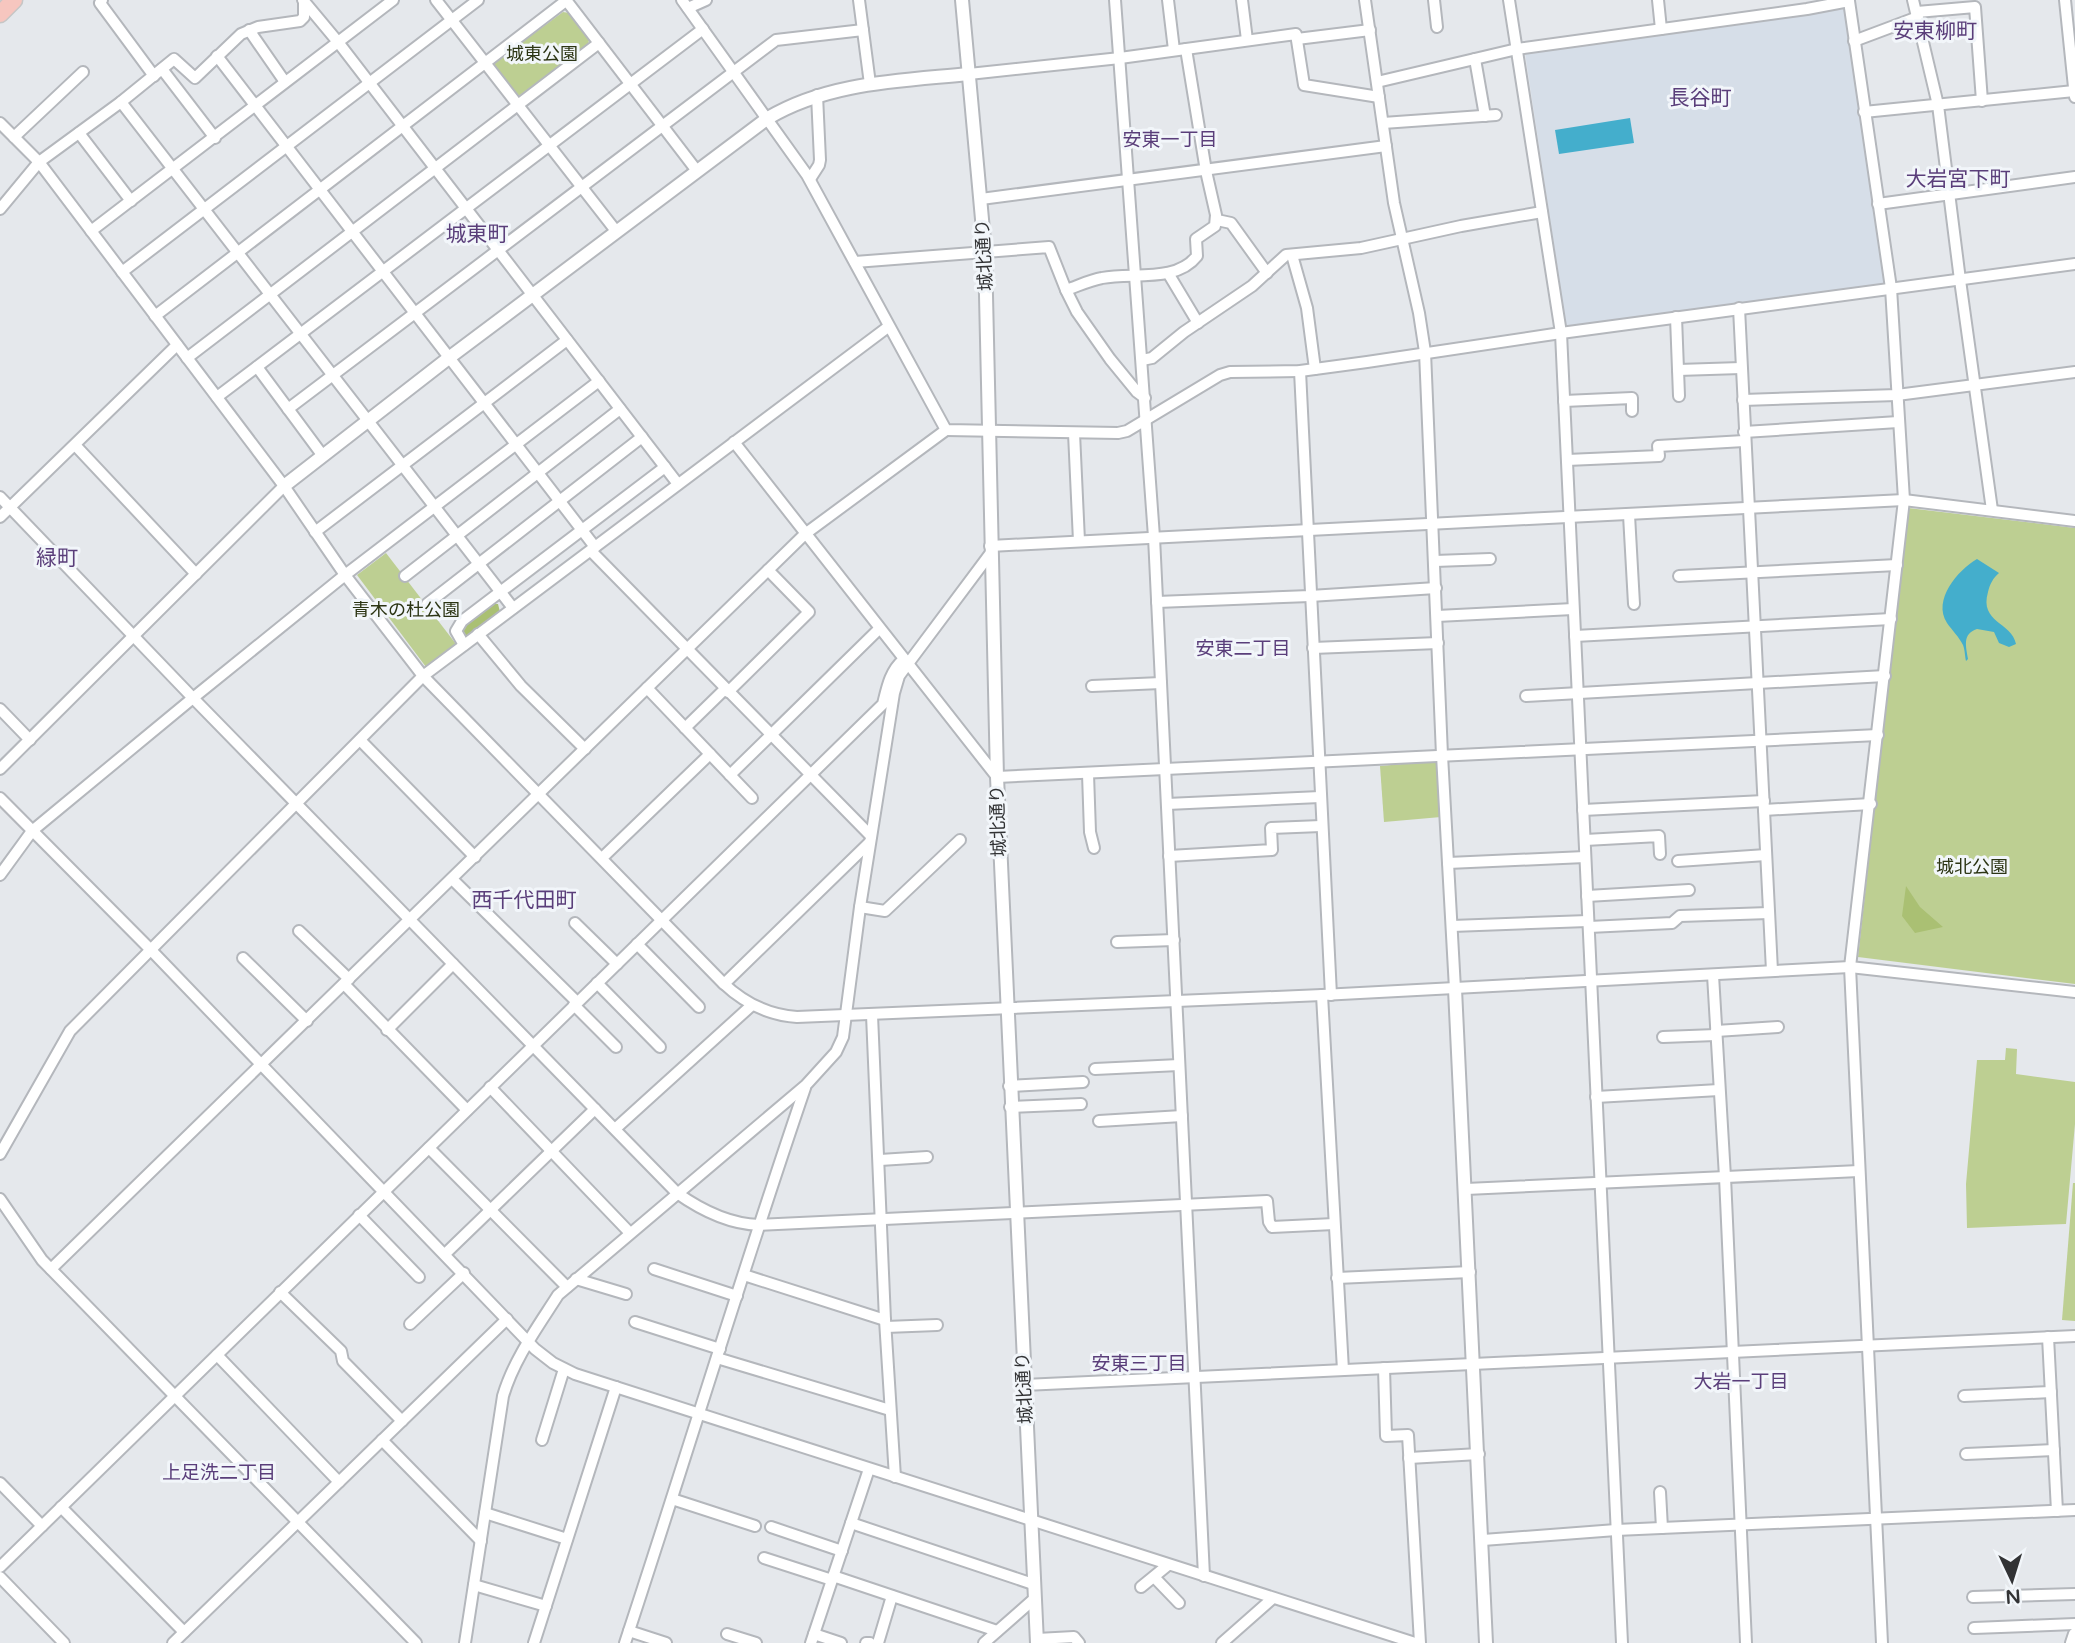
<svg xmlns="http://www.w3.org/2000/svg" width="2075" height="1643" font-family="'Varela Round','Noto Sans JP',sans-serif">
<style>
.built{fill:#d6dee8}
.green{fill:#bdcf92}
.forest{fill:#aac073}
.water{fill:#44aecc}
.lines{fill:none;stroke-linecap:round;stroke-linejoin:round}
.minor-casing{stroke:#b4b7bc;stroke-width:14}
.tertiary-casing{stroke:#b4b7bc;stroke-width:16}
.primary-casing{stroke:#c6c6c6;stroke-width:19}
.minor{stroke:#fff;stroke-width:10}
.tertiary{stroke:#fff;stroke-width:12}
.primary{stroke:#f6c6bf;stroke-width:16}
.labels{text-anchor:middle;stroke-width:6;stroke-linejoin:round;paint-order:stroke}
.park-label{font-size:18px;fill:#2c3514;stroke:#f2f6fa}
.street-label{font-size:18px;fill:#323335;stroke:#f2f6fa}
.neighbourhood-label{font-size:19px;fill:#5a3e7a;stroke:#f2f6fa}
.quarter-label{font-size:21px;fill:#5a3e7a;stroke:#f2f6fa}
</style>
<rect width="100%" height="100%" fill="#e5e8ec"/>
<polygon class="built" points="1844,9 1887,285 1566,326 1525,53"/>
<g class="green">
<polygon points="563,12 569,13 589,40 588,45 520,95 516,95 495,67 495,62"/>
<polygon points="1908,508 2075,528 2075,984 1858,957"/>
<polygon points="386,553 456,644 426,667 357,575"/>
<polygon points="1436,761 1441,817 1384,822 1380,766"/>
<polygon points="2006,1048 2017,1049 2016,1074 2075,1082 2075,1124 2066,1224 1967,1228 1966,1184 1977,1060 2005,1060"/>
<polygon points="2073,1183 2075,1183 2075,1321 2062,1320"/>
</g>
<g class="forest">
<polygon points="492,604 498,604 500,612 464,638 460,629"/>
<polygon points="1906,886 1920,907 1943,927 1915,933 1902,916"/>
</g>
<g class="water">
<polygon points="1630,118 1634,143 1559,154 1555,130"/>
<path d="M1977 559 1999 573C1993 578 1990 584 1988 592 1979 623 2012 622 2016 644L2009 647 1999 643 1994 632 1977 629C1962 634 1966 646 1968 659L1966 661C1965 657 1965 650 1963 645 1959 637 1952 630 1947 623 1932 600 1958 570 1977 559Z"/>
</g>
<g class="lines">
<g class="minor-casing">
<g id="minor">
<polyline points="102,0 100,3 154,76"/>
<polyline points="303,0 338,42 678,484"/>
<polyline points="436,0 616,231"/>
<polyline points="566,0 697,171"/>
<polyline points="682,0 807,175 946,430 1118,433 1127,431 1220,375 1230,372 1300,371 1367,362 1561,333 2075,264"/>
<polyline points="859,0 870,84"/>
<polyline points="1115,0 1154,537 1204,1576"/>
<polyline points="1168,0 1174,50"/>
<polyline points="1242,0 1247,40"/>
<polyline points="1365,0 1394,203 1419,313 1425,352 1442,755 1455,989"/>
<polyline points="1434,0 1437,27"/>
<polyline points="1509,0 1561,333 1622,1643"/>
<polyline points="1658,0 1661,29"/>
<polyline points="1913,0 1938,105 1960,280 1992,510"/>
<polyline points="2065,0 2075,97"/>
<polyline points="688,8 706,0"/>
<polyline points="1917,12 1975,7 1982,101"/>
<polyline points="249,30 285,82"/>
<polyline points="1297,39 1370,30"/>
<polyline points="1854,41 1918,17"/>
<polyline points="217,56 595,547"/>
<polyline points="1475,59 1485,116"/>
<polyline points="162,69 215,138"/>
<polyline points="969,74 1120,58 1296,34 1304,85 1379,97"/>
<polyline points="1377,82 1517,49 1807,9 1849,1 1891,288 1904,500 1850,967 1882,1643"/>
<polyline points="121,102 513,608"/>
<polyline points="1864,112 2074,91"/>
<path d="M0 123 39 162 284 486 345 575 423 676 723 983C744 1003 768 1015 797 1017L1322 995 1850 967 2075 992"/>
<polyline points="1383,123 1496,115"/>
<polyline points="79,133 131,201"/>
<polyline points="14,137 83,72"/>
<polyline points="810,179 819,165 820,160 817,95"/>
<polyline points="981,199 1386,146"/>
<polyline points="1878,204 2075,177"/>
<polyline points="0,209 39,162 121,102 174,59 195,78 241,34 258,27 300,21 304,17 304,2"/>
<polyline points="1217,220 1231,223 1267,273"/>
<polyline points="91,231 393,0"/>
<polyline points="1292,255 1307,308 1315,369"/>
<polyline points="855,262 1049,247 1066,290 1077,312 1110,359 1137,392 1145,398"/>
<polyline points="122,272 478,0"/>
<polyline points="1168,273 1198,323"/>
<path d="M1066 290C1078 286 1090 280 1102 278 1132 272 1176 283 1197 256L1196 239 1215 226 1216 215 1206 171 1186 49"/>
<polyline points="1739,308 1772,971"/>
<polyline points="155,316 567,0"/>
<polyline points="1676,317 1679,396"/>
<polyline points="187,358 599,43"/>
<polyline points="1142,360 1152,358 1184,332 1252,286 1286,255 1361,248 1461,226 1542,212"/>
<polyline points="257,367 323,456"/>
<polyline points="1678,370 1741,368"/>
<polyline points="1300,371 1331,995"/>
<polyline points="217,397 703,29"/>
<polyline points="1743,400 1897,395 2075,372"/>
<polyline points="1564,401 1632,398 1632,411"/>
<polyline points="288,409 776,40 863,30"/>
<polyline points="1744,432 1898,422"/>
<polyline points="1074,433 1079,541"/>
<polyline points="734,442 997,777 1878,735"/>
<polyline points="75,445 196,574"/>
<polyline points="1567,460 1659,456 1658,446 1744,441"/>
<path d="M0 497 193 698 677 1193C701 1210 729 1224 759 1225L1267 1201 1269 1222 1272 1227 1334 1224"/>
<polyline points="1629,515 1634,604"/>
<polyline points="0,517 177,345"/>
<polyline points="315,532 567,340"/>
<polyline points="990,546 1904,500 2075,521"/>
<polyline points="591,551 871,836"/>
<polyline points="1435,561 1490,559"/>
<polyline points="405,576 620,409"/>
<polyline points="1679,576 1897,565"/>
<polyline points="1157,602 1310,596 1436,588"/>
<polyline points="427,604 642,437"/>
<polyline points="1437,616 1573,609"/>
<polyline points="478,634 521,686 585,749"/>
<polyline points="1575,636 1891,619"/>
<polyline points="464,645 456,631 462,621 665,467"/>
<polyline points="1313,648 1438,643"/>
<polyline points="1092,686 1161,683"/>
<polyline points="647,688 752,798"/>
<polyline points="728,692 809,612 768,570"/>
<polyline points="1526,696 1885,676"/>
<polyline points="0,709 30,740"/>
<polyline points="685,728 725,689"/>
<polyline points="360,740 475,857"/>
<polyline points="0,769 284,486"/>
<polyline points="1088,774 1090,832 1094,848"/>
<polyline points="730,775 879,629"/>
<polyline points="0,798 150,949 535,1349 553,1363 575,1374 1415,1643"/>
<polyline points="1167,804 1320,797"/>
<polyline points="1583,810 1764,801"/>
<polyline points="1764,810 1871,804"/>
<polyline points="1585,840 1659,836 1660,854"/>
<polyline points="1169,856 1272,850 1271,828 1321,826"/>
<polyline points="602,858 710,754"/>
<polyline points="1678,861 1766,855"/>
<polyline points="1448,863 1585,857"/>
<polyline points="0,875 32,831 193,698 345,575 599,381"/>
<polyline points="452,879 577,1002"/>
<polyline points="1587,896 1689,890"/>
<polyline points="860,907 885,911 960,840"/>
<polyline points="575,923 617,964"/>
<polyline points="1452,926 1588,921"/>
<polyline points="1589,927 1672,923 1680,916 1769,913"/>
<polyline points="299,931 349,979"/>
<polyline points="1117,942 1174,940"/>
<polyline points="637,944 699,1007"/>
<polyline points="243,958 307,1021"/>
<polyline points="1713,975 1725,1177 1746,1643"/>
<polyline points="597,983 660,1047"/>
<polyline points="344,984 467,1110"/>
<polyline points="724,984 870,842"/>
<polyline points="1322,995 1343,1370"/>
<polyline points="574,1005 616,1047"/>
<polyline points="872,1015 885,1320 895,1477"/>
<polyline points="387,1030 453,964"/>
<polyline points="1716,1031 1778,1027"/>
<polyline points="1663,1037 1716,1035"/>
<polyline points="1095,1069 1179,1065"/>
<polyline points="1009,1086 1083,1082"/>
<polyline points="490,1087 630,1233"/>
<polyline points="1596,1097 1719,1090"/>
<polyline points="1010,1107 1081,1104"/>
<polyline points="1099,1121 1182,1116"/>
<polyline points="615,1129 752,1005"/>
<polyline points="429,1148 567,1287"/>
<polyline points="0,1154 70,1031 423,676 888,327"/>
<polyline points="880,1160 927,1157"/>
<polyline points="1466,1189 1859,1171"/>
<polyline points="0,1199 42,1260 416,1643"/>
<polyline points="359,1215 419,1277"/>
<polyline points="445,1254 595,1109"/>
<polyline points="51,1269 805,534 946,430"/>
<polyline points="654,1269 737,1296"/>
<polyline points="744,1275 885,1320"/>
<polyline points="1337,1278 1470,1272"/>
<polyline points="576,1279 626,1294"/>
<polyline points="280,1292 341,1351 343,1361 402,1421"/>
<polyline points="635,1322 720,1349"/>
<polyline points="410,1324 464,1273"/>
<polyline points="886,1327 937,1325"/>
<polyline points="2048,1337 2057,1511"/>
<polyline points="217,1355 339,1482"/>
<polyline points="717,1358 890,1410"/>
<polyline points="1384,1368 1386,1436 1408,1435 1420,1643"/>
<polyline points="1024,1385 2075,1336"/>
<polyline points="1964,1396 2051,1392"/>
<polyline points="382,1440 481,1541"/>
<polyline points="542,1440 564,1369"/>
<polyline points="1966,1454 2054,1450"/>
<polyline points="1409,1458 1479,1454"/>
<polyline points="0,1483 42,1526"/>
<polyline points="1660,1492 1662,1528"/>
<polyline points="672,1499 755,1526"/>
<polyline points="61,1507 184,1632"/>
<polyline points="485,1513 567,1539"/>
<polyline points="851,1523 1033,1584"/>
<polyline points="771,1527 842,1551"/>
<polyline points="1483,1540 1616,1530 2075,1510"/>
<polyline points="764,1558 832,1580"/>
<path d="M0 1567 883 704C887 688 890 671 903 660"/>
<polyline points="833,1576 997,1631"/>
<polyline points="0,1577 64,1643"/>
<polyline points="1154,1577 1179,1603"/>
<polyline points="474,1585 546,1606"/>
<polyline points="1141,1587 1168,1565"/>
<polyline points="1973,1597 2075,1594"/>
<polyline points="1974,1628 2075,1624"/>
<polyline points="629,1631 666,1643"/>
<polyline points="727,1634 756,1643"/>
<polyline points="814,1634 841,1643"/>
<polyline points="1037,1639 1074,1637 1079,1643"/>
<polyline points="173,1643 507,1319"/>
<path d="M465 1643 503 1396C514 1359 537 1328 558 1295L806 1085 836 1052 843 1037 860 907 894 693 899 676 907 665 990 554"/>
<polyline points="534,1643 616,1387"/>
<path d="M625 1643C686 1458 742 1272 805 1088"/>
<polyline points="811,1643 869,1469"/>
<polyline points="866,1643 870,1643"/>
<polyline points="878,1643 892,1596"/>
<polyline points="984,1643 1034,1599"/>
<polyline points="1222,1643 1273,1598"/>
</g>
</g>
<g class="tertiary-casing">
<g id="tertiary">
<polyline points="962,0 985,252 997,777 1037,1643"/>
<path d="M284 486 450 357 768 118C829 82 900 81 969 74"/>
<polyline points="1455,989 1486,1643"/>
<polyline points="2072,1643 2075,1634"/>
</g>
</g>
<g class="primary-casing">
<polyline id="primary" points="0,14 14,0"/>
</g>
<use href="#minor" class="minor"/>
<use href="#tertiary" class="tertiary"/>
<use href="#primary" class="primary"/>
</g>
<g class="labels">
<g class="park-label">
<text x="542" y="60">城東公園</text>
<text x="406" y="616">青木の杜公園</text>
<text x="1972" y="873">城北公園</text>
</g>
<g class="street-label">
<text transform="translate(984 255) rotate(-93)" y="6">城北通り</text>
<text transform="translate(998 821) rotate(-92)" y="6">城北通り</text>
<text transform="translate(1024 1388) rotate(-93)" y="6">城北通り</text>
</g>
<g class="neighbourhood-label">
<text x="1170" y="146">安東一丁目</text>
<text x="1243" y="655">安東二丁目</text>
<text x="1139" y="1370">安東三丁目</text>
<text x="1741" y="1388">大岩一丁目</text>
<text x="219" y="1479">上足洗二丁目</text>
</g>
<g class="quarter-label">
<text x="1935" y="38">安東柳町</text>
<text x="1700" y="105">長谷町</text>
<text x="1958" y="186">大岩宮下町</text>
<text x="477" y="241">城東町</text>
<text x="57" y="565">緑町</text>
<text x="524" y="907">西千代田町</text>
</g>
</g>
<g transform="translate(2012 1580) rotate(176)" stroke="#f2f6fa" stroke-width="5" paint-order="stroke">
<path d="M0-5L12 26L0 18L-12 26Z" fill="#323335"/>
<text y="-10" font-size="19" font-weight="bold" text-anchor="middle" fill="#323335">N</text>
</g>
</svg>
